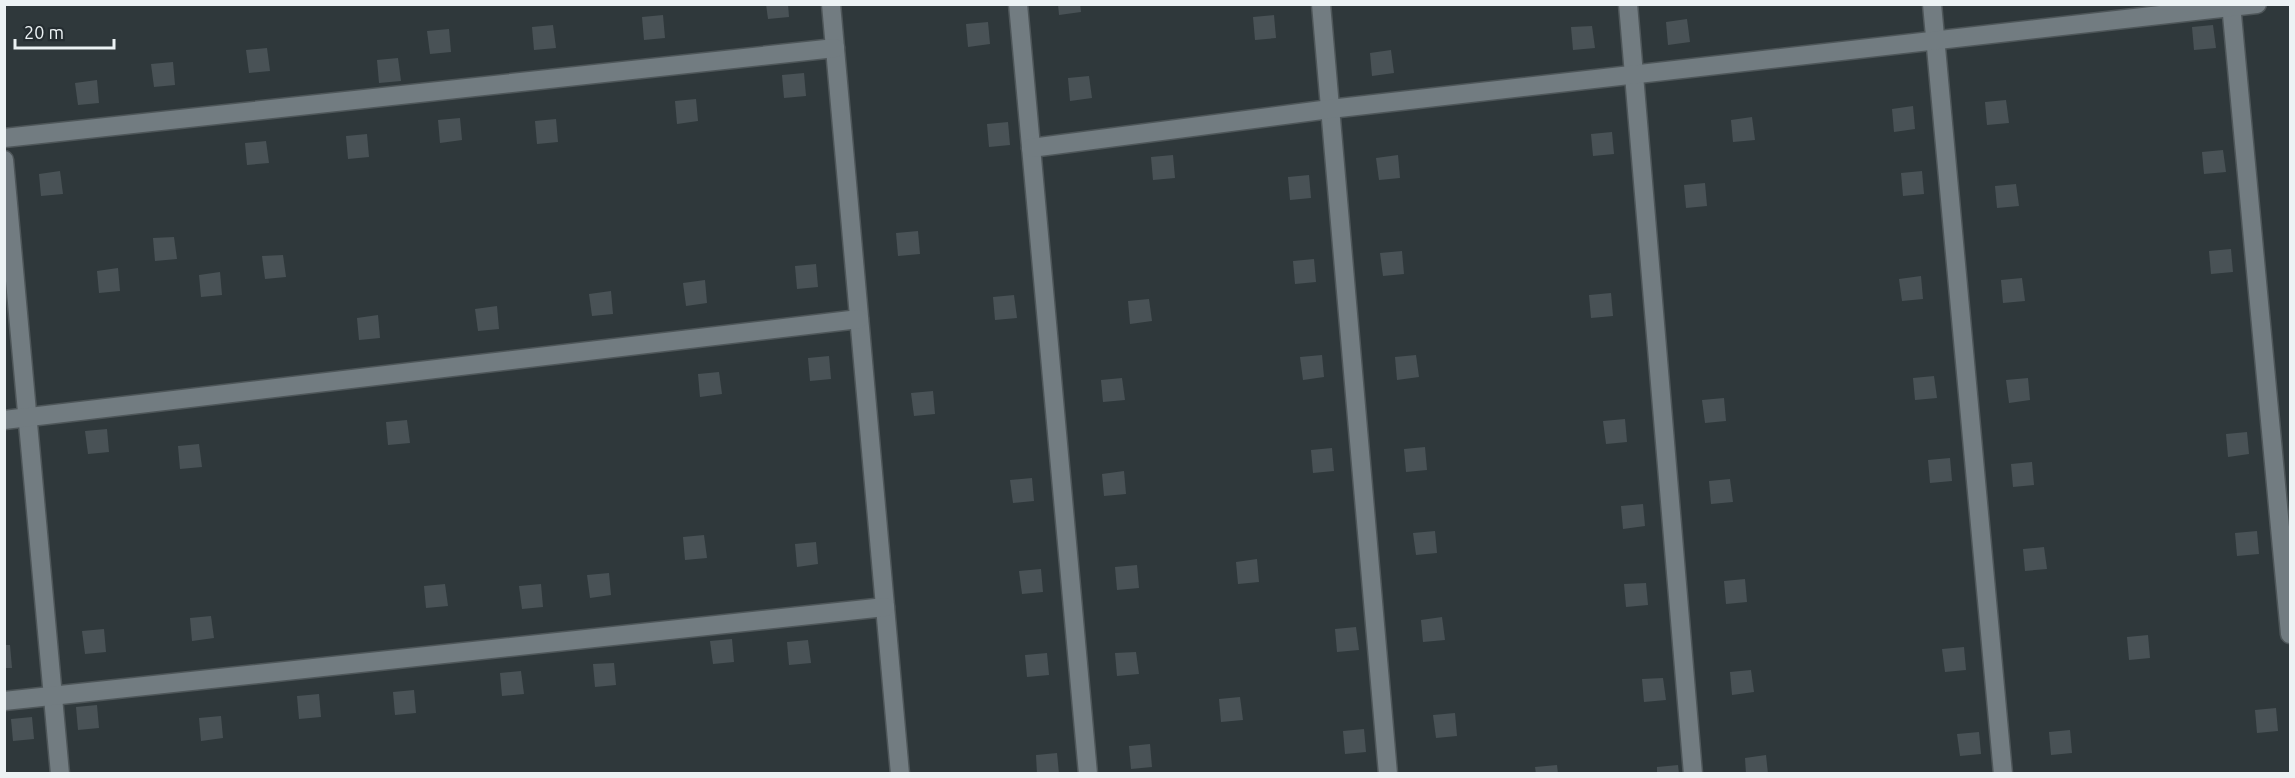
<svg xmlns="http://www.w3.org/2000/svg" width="2295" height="778" font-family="Ubuntu,sans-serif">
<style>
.building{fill:#495256}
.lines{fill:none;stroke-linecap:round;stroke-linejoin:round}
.lane-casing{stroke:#4e5659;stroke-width:21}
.lane{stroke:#727c81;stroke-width:18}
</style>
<rect width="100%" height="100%" fill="#2f383b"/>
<g class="building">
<polygon points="766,4 788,4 789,17 768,19"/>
<polygon points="1058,4 1080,4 1081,12 1059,15"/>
<polygon points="663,15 665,38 644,40 642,17"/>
<polygon points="1274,15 1276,38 1255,40 1253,17"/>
<polygon points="1687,19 1690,42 1668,45 1666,22"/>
<polygon points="988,22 990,44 968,47 966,24"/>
<polygon points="553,25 556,48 534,50 532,27"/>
<polygon points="2213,25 2216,48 2194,50 2192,27"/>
<polygon points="1592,26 1595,48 1573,50 1571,27"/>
<polygon points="449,29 451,52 430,54 427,31"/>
<polygon points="267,48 270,71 249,73 246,50"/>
<polygon points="1391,50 1394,73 1372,76 1370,53"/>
<polygon points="398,58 401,81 379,83 377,60"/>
<polygon points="173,62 175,85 154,87 151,64"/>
<polygon points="804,73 806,96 784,98 782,75"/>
<polygon points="1089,76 1092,98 1070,101 1068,78"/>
<polygon points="97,80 99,103 78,105 75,83"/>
<polygon points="696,99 698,121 677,124 675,101"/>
<polygon points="2006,100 2009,123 1987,125 1985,102"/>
<polygon points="1913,106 1915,129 1894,132 1892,109"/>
<polygon points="1752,117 1755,140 1733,142 1731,120"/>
<polygon points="460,118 462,140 440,143 438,120"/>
<polygon points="556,119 558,142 537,144 535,121"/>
<polygon points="1008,122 1010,145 989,147 987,124"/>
<polygon points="1612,132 1614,154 1593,156 1591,134"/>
<polygon points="367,134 369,157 348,159 346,136"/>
<polygon points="266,141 269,163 247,165 245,143"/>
<polygon points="2223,150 2226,172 2204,174 2202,152"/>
<polygon points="1173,155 1175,178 1153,180 1151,157"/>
<polygon points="1398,155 1400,178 1379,180 1376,158"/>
<polygon points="60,171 63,194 41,196 39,174"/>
<polygon points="1922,171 1924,194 1903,196 1901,173"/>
<polygon points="1309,175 1311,198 1290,200 1288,177"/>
<polygon points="1705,183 1707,206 1686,208 1684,185"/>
<polygon points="2016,184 2019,206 1997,208 1995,186"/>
<polygon points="918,231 920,254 898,256 896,233"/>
<polygon points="174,237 177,259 155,261 153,238"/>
<polygon points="2231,249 2233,272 2211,274 2209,251"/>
<polygon points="1402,251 1404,274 1383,276 1380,253"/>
<polygon points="283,255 286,277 265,279 262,256"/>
<polygon points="1314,259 1316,282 1295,284 1293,261"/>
<polygon points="816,264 818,287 797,289 795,266"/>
<polygon points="118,268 120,291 99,293 97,271"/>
<polygon points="220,272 222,295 201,297 199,275"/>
<polygon points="1921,276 1923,299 1902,301 1899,279"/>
<polygon points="2022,278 2025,301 2003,303 2001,280"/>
<polygon points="705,280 707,303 686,306 683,283"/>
<polygon points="611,291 613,314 592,316 589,294"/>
<polygon points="1611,293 1613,316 1591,318 1589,295"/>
<polygon points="1014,295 1017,318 995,320 993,297"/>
<polygon points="1149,299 1152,321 1130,324 1128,301"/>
<polygon points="497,306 499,329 478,331 475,309"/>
<polygon points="378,315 380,338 359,340 357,318"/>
<polygon points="1322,355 1324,377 1303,380 1300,357"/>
<polygon points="1416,355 1419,377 1397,380 1395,357"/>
<polygon points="829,356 831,379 810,381 808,358"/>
<polygon points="719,372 722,394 700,397 698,374"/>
<polygon points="1934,376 1937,398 1915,400 1913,378"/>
<polygon points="1122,378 1125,400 1103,402 1101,380"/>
<polygon points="2028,378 2030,400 2009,403 2006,380"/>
<polygon points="933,391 935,414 914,416 911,393"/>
<polygon points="1724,398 1726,421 1705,423 1702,400"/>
<polygon points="1625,419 1627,442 1606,444 1603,421"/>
<polygon points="407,420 410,443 388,445 386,422"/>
<polygon points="107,429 109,452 88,454 85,431"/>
<polygon points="2247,432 2249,454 2228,457 2226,434"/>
<polygon points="199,444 202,467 180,469 178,446"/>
<polygon points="1425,447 1427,470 1406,472 1404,449"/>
<polygon points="1332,448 1334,471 1313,473 1311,450"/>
<polygon points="1950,458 1952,481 1930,483 1928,460"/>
<polygon points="2032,462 2034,485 2013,487 2011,464"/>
<polygon points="1124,471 1126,494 1104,496 1102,474"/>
<polygon points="1032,478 1034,501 1013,503 1010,480"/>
<polygon points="1730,479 1733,502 1711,504 1709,481"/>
<polygon points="1643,504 1645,526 1623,529 1621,506"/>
<polygon points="1435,531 1437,553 1416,555 1413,533"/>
<polygon points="2257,531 2259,554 2237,556 2235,533"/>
<polygon points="704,535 707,558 685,560 683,537"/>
<polygon points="816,542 818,564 797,567 795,544"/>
<polygon points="2044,547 2047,569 2025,571 2023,549"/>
<polygon points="1257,559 1259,582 1238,584 1236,562"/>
<polygon points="1137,565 1139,588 1117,590 1115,567"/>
<polygon points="1041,569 1043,592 1022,594 1019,571"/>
<polygon points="609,573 611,595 590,598 587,575"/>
<polygon points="1745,579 1747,602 1726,604 1724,581"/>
<polygon points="1646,583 1648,605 1626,607 1624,584"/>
<polygon points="445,584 448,606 426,608 424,586"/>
<polygon points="541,584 543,607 522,609 519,586"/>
<polygon points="211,616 214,638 192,641 190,618"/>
<polygon points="1442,617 1445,640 1423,642 1421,620"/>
<polygon points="1356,627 1359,650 1337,652 1335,629"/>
<polygon points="104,629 106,652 85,654 82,631"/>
<polygon points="2148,635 2150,658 2129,660 2127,637"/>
<polygon points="732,639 734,662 713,664 710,641"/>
<polygon points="808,640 811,663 789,665 787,642"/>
<polygon points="4,645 10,645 12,668 4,668"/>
<polygon points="1964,647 1966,670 1945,672 1942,649"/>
<polygon points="1136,652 1139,674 1117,676 1115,653"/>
<polygon points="1047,653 1049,675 1027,677 1025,655"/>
<polygon points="614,663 616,685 595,687 593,664"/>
<polygon points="1751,670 1754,692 1732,695 1730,672"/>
<polygon points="521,671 524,694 502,696 500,673"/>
<polygon points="1663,678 1666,700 1644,702 1642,679"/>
<polygon points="414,690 416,713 395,715 393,692"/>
<polygon points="319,694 321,717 299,719 297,696"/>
<polygon points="1240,697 1243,720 1221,722 1219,699"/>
<polygon points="97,705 99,728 78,730 76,707"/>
<polygon points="2276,708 2278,731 2257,733 2255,710"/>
<polygon points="1455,713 1457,736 1436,738 1433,715"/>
<polygon points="221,716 223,738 201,741 199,718"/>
<polygon points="32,717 34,739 13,741 11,719"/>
<polygon points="1364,729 1366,752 1345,754 1343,731"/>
<polygon points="2070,730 2072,753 2051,755 2049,732"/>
<polygon points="1979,732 1981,754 1960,756 1957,734"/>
<polygon points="1150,744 1152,767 1131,769 1129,746"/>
<polygon points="1057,753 1059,774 1037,774 1036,755"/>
<polygon points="1766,755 1768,774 1746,774 1745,758"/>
<polygon points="1557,765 1558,774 1536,774 1535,767"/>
<polygon points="1678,765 1679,774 1657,774 1657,767"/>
</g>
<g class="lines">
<g class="lane-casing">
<g id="lane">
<polyline points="831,4 900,774"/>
<polyline points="1018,4 1088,774"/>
<polyline points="1321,4 1388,774"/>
<polyline points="1628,4 1693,774"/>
<polyline points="1932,4 2003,774"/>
<polyline points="2231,4 2290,634"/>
<polyline points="4,138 835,48"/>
<polyline points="1031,148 1330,109 2257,4"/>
<polyline points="4,160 60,774"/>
<polyline points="4,420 859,319"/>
<polyline points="4,701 885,607"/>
</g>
</g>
<use href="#lane" class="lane"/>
</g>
<rect width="2295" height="778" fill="none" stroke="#ecf2f4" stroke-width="12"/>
<path d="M15 39v9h99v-9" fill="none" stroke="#ecf2f4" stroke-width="3"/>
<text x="24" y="39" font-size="18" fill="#ecf2f4" stroke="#252d31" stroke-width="4.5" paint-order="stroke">20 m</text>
</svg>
